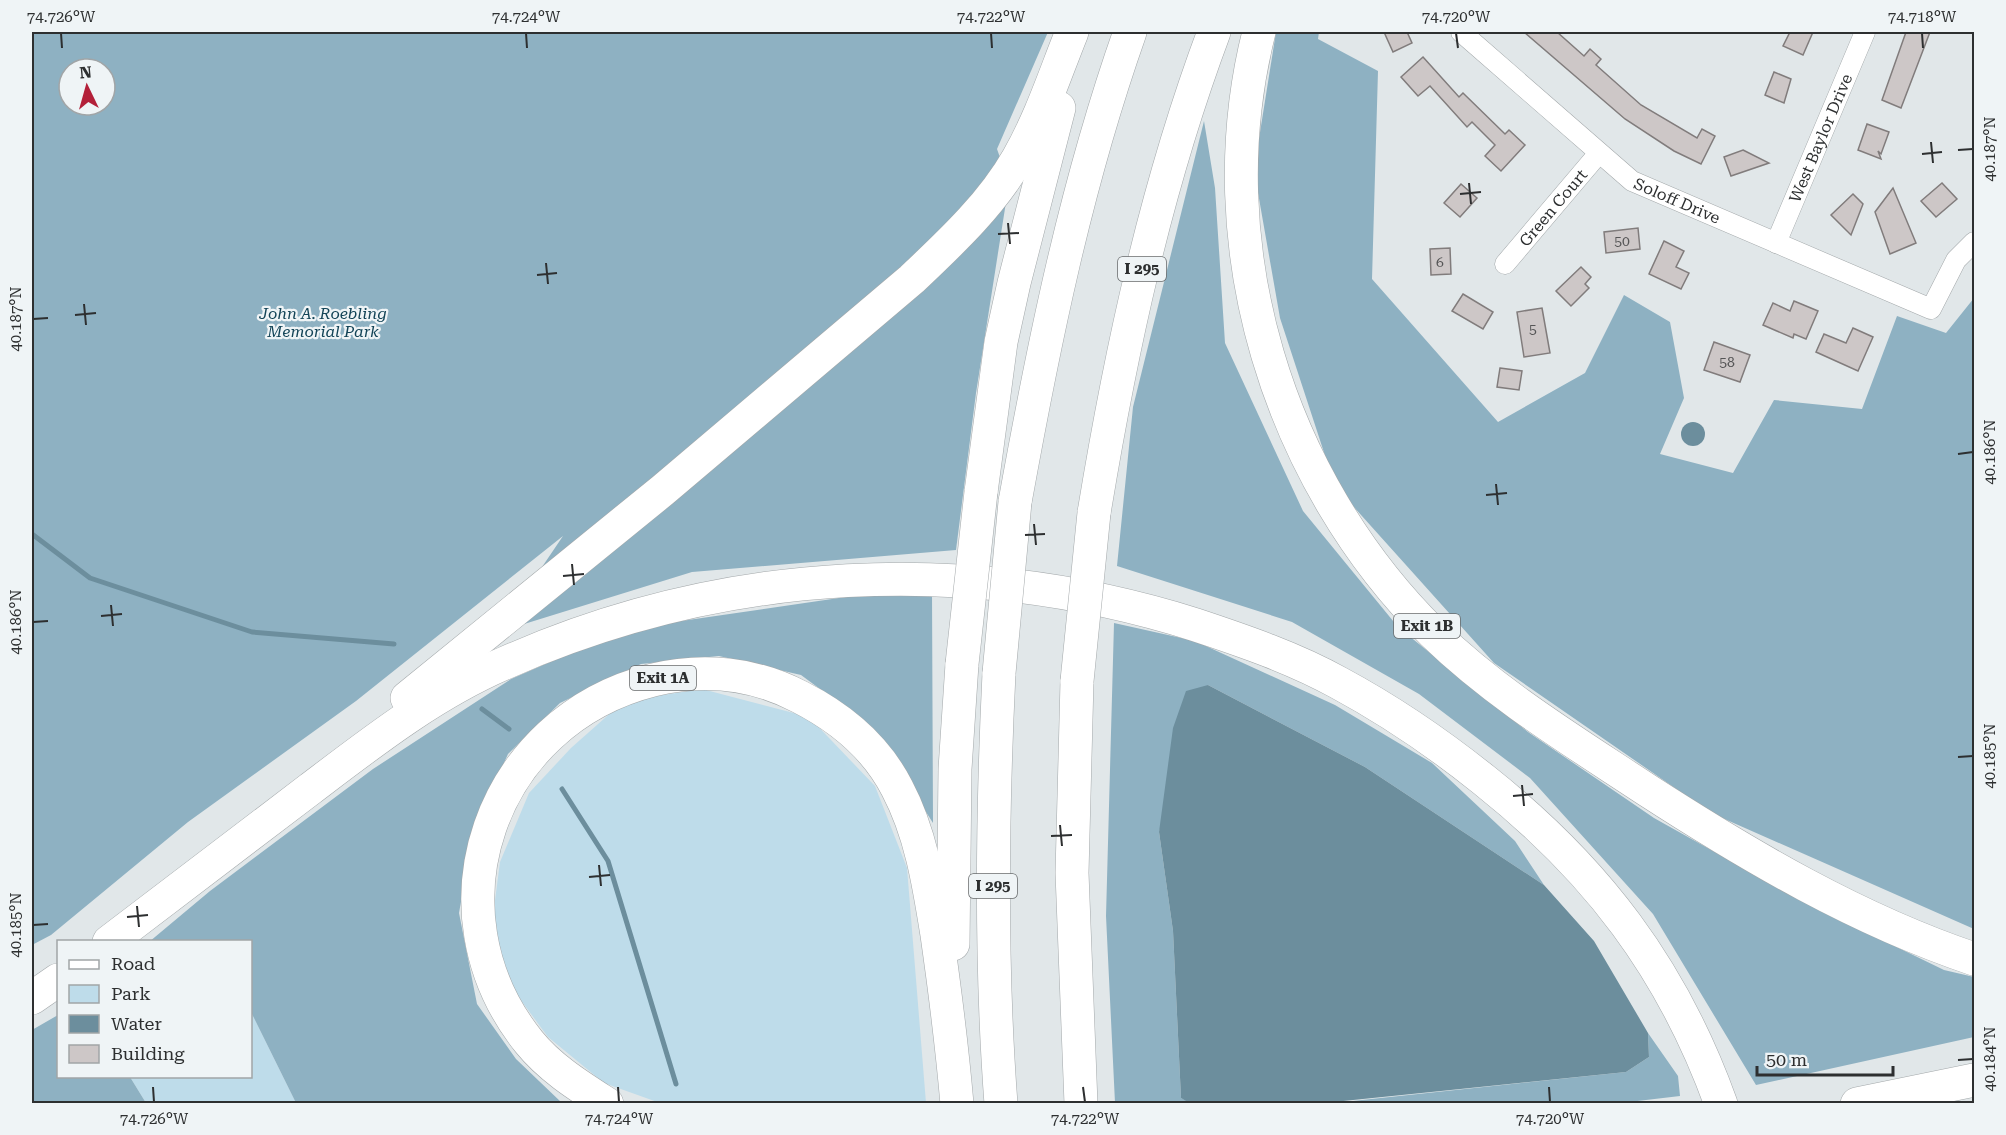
<svg xmlns="http://www.w3.org/2000/svg" width="2006" height="1135" font-family="'Roboto Serif',serif">
<style>
.green{fill:#bedcea}
.forest{fill:#8eb1c2;fill-rule:evenodd}
.water{fill:#6c8e9d}
.lines{fill:none;stroke-linecap:round;stroke-linejoin:round}
.stream{stroke:#6c8e9d;stroke-width:5}
.building{fill:#cdc7c7;stroke:#817c7c;stroke-width:1.5}
.minor-casing{stroke:#a3a8aa;stroke-width:21}
.motorway-casing{stroke:#a3a8aa;stroke-width:34}
.minor{stroke:#fff;stroke-width:20}
.motorway{stroke:#fff;stroke-width:33}
.motorway-bridge-casing{stroke:#a3a8aa;stroke-width:34;stroke-linecap:butt}
.motorway-bridge{stroke:#fff;stroke-width:33}
.ticks{fill:none;stroke:#2d2f30;stroke-width:2}
.labels{text-anchor:middle;stroke-width:4.5;stroke-linejoin:round;paint-order:stroke}
.number-label{font-size:14px;fill:#555556}
.shield{fill:#eff4f6;stroke:#676a6b;stroke-width:1.5}
.shield-label{font-size:15px;font-weight:bold;fill:#2d2f30}
.street-label{font-size:16px;fill:#2d2f30;stroke:#eff4f6}
.park-label{font-size:16px;font-style:italic;fill:#134457;stroke:#eff4f6}
.neatline{fill:none;stroke:#2d2f30;stroke-width:2}
.ticks-label{font-size:15px;text-anchor:middle;fill:#2d2f30}
</style>
<rect width="100%" height="100%" fill="#e1e7e9"/>
<g class="green">
<polygon points="702,689 809,717 875,786 907,868 926,1103 660,1103 604,1083 548,1037 514,991 491,931 500,862 529,793 571,748 624,701"/>
<polygon points="251,1012 296,1103 146,1103 130,1077 250,1076"/>
</g>
<g class="forest">
<path d="M32 32H1048L997 149 1009 183 976 393 956 550 692 572 498 632 563 536 356 701 188 822 51 935 32 945ZM69 69H105V105H69Z"/>
<polygon points="1276,32 1319,32 1318,39 1378,71 1372,279 1498,422 1585,373 1624,295 1670,322 1684,398 1660,454 1733,473 1774,400 1862,409 1897,316 1946,333 1974,298 1974,929 1711,813 1494,663 1335,486 1280,318 1254,170"/>
<polygon points="1204,121 1215,188 1225,343 1303,511 1398,627 1528,732 1654,818 1806,903 1944,970 1974,977 1974,1037 1756,1085 1653,914 1530,778 1419,694 1292,622 1117,566 1133,407"/>
<polygon points="932,592 933,823 873,728 801,675 719,656 641,664 560,703 508,754 474,829 459,913 477,1004 516,1059 562,1103 296,1103 251,1012 250,942 149,942 210,891 373,769 511,679 626,629 873,593"/>
<polygon points="1114,623 1195,641 1335,705 1432,763 1515,841 1544,885 1365,767 1208,685 1159,832 1173,931 1181,1098 1191,1103 1115,1103 1106,916"/>
<polygon points="58,1015 58,1076 130,1077 146,1103 32,1103 32,1030"/>
<polygon points="1648,1033 1678,1076 1680,1096 1612,1104 1324,1104 1626,1072 1649,1057"/>
</g>
<g class="water">
<circle cx="1693" cy="434" r="12"/>
<polygon points="1208,685 1365,767 1544,885 1594,941 1648,1033 1649,1057 1626,1072 1324,1103 1191,1104 1181,1098 1173,931 1159,832 1173,728 1186,691"/>
</g>
<g class="lines">
<g class="stream">
<polyline points="32,534 90,578 252,632 394,644"/>
<polyline points="482,709 509,729"/>
<polyline points="562,789 608,861 676,1084"/>
</g>
</g>
<g class="building">
<polygon points="1384,32 1407,32 1412,43 1393,52"/>
<polygon points="1524,32 1557,32 1584,56 1590,49 1601,59 1596,65 1641,105 1697,138 1702,129 1715,136 1701,164 1674,151 1625,119"/>
<polygon points="1790,32 1813,32 1803,55 1783,46"/>
<polygon points="1906,32 1930,32 1901,108 1882,100"/>
<polygon points="1423,57 1459,97 1463,93 1505,134 1509,130 1525,145 1501,171 1485,156 1495,145 1472,122 1467,127 1430,86 1418,96 1401,77"/>
<polygon points="1774,72 1791,79 1784,103 1765,95"/>
<polygon points="1867,124 1889,132 1881,154 1878,151 1881,159 1858,150"/>
<polygon points="1743,150 1769,163 1731,176 1724,157"/>
<polygon points="1942,183 1957,199 1936,217 1921,201"/>
<polygon points="1461,184 1477,198 1460,217 1444,203"/>
<polygon points="1893,188 1916,243 1890,254 1875,212"/>
<polygon points="1853,194 1863,204 1851,235 1831,215"/>
<polygon points="1638,228 1640,249 1606,253 1604,232"/>
<polygon points="1664,241 1684,251 1676,267 1689,273 1681,289 1649,274"/>
<polygon points="1450,248 1451,274 1431,275 1430,249"/>
<polygon points="1581,267 1591,277 1585,284 1589,288 1571,306 1556,291"/>
<polygon points="1463,294 1493,312 1483,329 1452,311"/>
<polygon points="1794,301 1818,311 1806,339 1794,334 1793,338 1763,325 1773,303 1790,311"/>
<polygon points="1542,308 1550,353 1524,357 1517,312"/>
<polygon points="1853,328 1873,337 1858,371 1816,352 1824,334 1846,343"/>
<polygon points="1714,342 1750,355 1740,382 1704,370"/>
<polygon points="1500,368 1522,371 1519,390 1497,387"/>
</g>
<g class="lines">
<g class="minor-casing">
<g id="minor">
<path id="s1" d="M1461 32 1632 181 1931 309 1956 260 1974 242"/>
<path id="s2" d="M1776 243 1865 32"/>
<path id="s3" d="M1505 264 1599 153"/>
</g>
</g>
<g class="motorway-casing">
<g id="motorway">
<path d="M1259 32C1205 244 1278 480 1433 633 1497 695 1573 741 1647 790 1749 856 1858 920 1974 959"/>
<polyline points="981,492 1001,342 1014,283 1059,108"/>
<path d="M1015 502C1044 342 1076 185 1130 32"/>
<path d="M1094 513C1121 349 1156 187 1214 32"/>
<path d="M999 673C992 816 990 960 1001 1104"/>
<polyline points="1077,681 1072,873 1081,1104"/>
<path d="M407 698 663 490 912 279C950 243 992 204 1018 158 1041 118 1055 74 1072 32"/>
<path d="M109 942C176 891 243 840 310 789 372 742 433 694 505 663 724 566 968 553 1196 625 1244 641 1294 658 1339 683 1391 711 1439 744 1484 780 1596 869 1672 968 1721 1104"/>
<polyline points="953,944 955,769 962,664"/>
<polyline points="32,998 58,980"/>
<path d="M607 1104C579 1086 550 1068 529 1042 423 910 490 721 653 680 703 668 754 673 800 697 841 718 876 747 897 788 921 833 929 885 937 935 945 991 952 1047 957 1104"/>
<polyline points="1857,1104 1974,1080"/>
</g>
</g>
<use href="#minor" class="minor"/>
<use href="#motorway" class="motorway"/>
<g class="motorway-bridge-casing">
<g id="motorway-bridge">
<polyline points="962,664 981,492"/>
<polyline points="999,673 1015,502"/>
<polyline points="1077,681 1094,513"/>
</g>
</g>
<use href="#motorway-bridge" class="motorway-bridge"/>
</g>
<path class="ticks" d="M61 33 62 48M526 33 527 48M991 33 992 48M1456 33 1458 48M1922 33 1923 48M1931 142 1933 163M1958 150 1973 149M1922 154 1942 152M1469 183 1471 204M1460 194 1481 192M1008 223 1010 244M998 234 1019 233M546 263 548 284M537 275 557 273M84 304 86 325M75 315 96 313M33 319 48 318M1958 454 1973 452M1496 484 1498 505M1486 495 1507 493M1034 524 1036 545M1025 535 1045 534M572 564 574 585M563 576 584 574M111 605 113 626M101 616 122 614M33 622 48 621M1958 757 1973 756M1522 785 1524 806M1513 796 1533 794M1060 825 1062 846M1051 836 1072 835M599 865 601 886M589 877 610 875M137 906 139 927M127 917 148 915M33 925 48 924M1958 1060 1973 1059M153 1087 154 1102M618 1087 619 1102M1083 1087 1085 1102M1549 1087 1550 1102"/>
<g class="labels">
<g class="number-label">
<text x="1622" y="246">50</text>
<text x="1440" y="267">6</text>
<text x="1533" y="334">5</text>
<text x="1727" y="367">58</text>
</g>
<g class="shield">
<rect x="1118" y="257" width="48" height="24" rx="4.5"/>
<rect x="1394" y="614" width="66" height="24" rx="4.5"/>
<rect x="630" y="666" width="66" height="24" rx="4.5"/>
<rect x="969" y="874" width="48" height="24" rx="4.5"/>
</g>
<g class="shield-label">
<text x="1142" y="274">I 295</text>
<text x="1427" y="631">Exit 1B</text>
<text x="663" y="683">Exit 1A</text>
<text x="993" y="891">I 295</text>
</g>
<g class="street-label">
<text dy="6" stroke="none"><textPath href="#s2" startOffset="114">West Baylor Drive</textPath></text>
<text dy="6" stroke="none"><textPath href="#s1" startOffset="276">Soloff Drive</textPath></text>
<text dy="6" stroke="none"><textPath href="#s3" startOffset="74">Green Court</textPath></text>
</g>
<g class="park-label">
<text x="323" y="319">John A. Roebling<tspan x="323" dy="18">Memorial Park</tspan></text>
</g>
</g>
<rect width="2006" height="1135" fill="none" stroke="#eff4f6" stroke-width="66"/>
<rect x="57" y="940" width="195" height="138" fill="#eff4f6" stroke="#a1a5a7" stroke-width="1.5"/>
<rect x="69" y="960" width="30" height="9" fill="#ffffff" stroke="#a1a5a7" stroke-width="1.5"/>
<text x="111" y="970" font-size="18" fill="#2d2f30">Road</text>
<rect x="69" y="985" width="30" height="18" fill="#bedcea" stroke="#a1a5a7" stroke-width="1.5"/>
<text x="111" y="1000" font-size="18" fill="#2d2f30">Park</text>
<rect x="69" y="1015" width="30" height="18" fill="#6c8e9d" stroke="#a1a5a7" stroke-width="1.5"/>
<text x="111" y="1030" font-size="18" fill="#2d2f30">Water</text>
<rect x="69" y="1045" width="30" height="18" fill="#cdc7c7" stroke="#a1a5a7" stroke-width="1.5"/>
<text x="111" y="1060" font-size="18" fill="#2d2f30">Building</text>
<g transform="translate(87 87) rotate(355)"><circle r="28" fill="#eff4f6" stroke="#a1a5a7" stroke-width="1.5"/>
<path d="M0-4.5L10 22L0 15L-10 22Z" fill="#b32039"/>
<text y="-9" font-size="16" font-weight="bold" text-anchor="middle" fill="#2d2f30">N</text>
</g>
<path d="M1757 1066v9h136v-9" fill="none" stroke="#2d2f30" stroke-width="3"/>
<text x="1766" y="1066" font-size="18" fill="#2d2f30" stroke="#eff4f6" stroke-width="4.5" paint-order="stroke">50 m</text>
<rect x="33" y="33" width="1940" height="1069" class="neatline"/>
<g class="ticks-label">
<text x="61" y="22">74.726°W</text>
<text x="526" y="22">74.724°W</text>
<text x="991" y="22">74.722°W</text>
<text x="1456" y="22">74.720°W</text>
<text x="1922" y="22">74.718°W</text>
<text transform="translate(1990 149) rotate(-90)" y="5">40.187°N</text>
<text transform="translate(16 319) rotate(-90)" y="5">40.187°N</text>
<text transform="translate(1990 452) rotate(-90)" y="5">40.186°N</text>
<text transform="translate(16 622) rotate(-90)" y="5">40.186°N</text>
<text transform="translate(1990 756) rotate(-90)" y="5">40.185°N</text>
<text transform="translate(16 925) rotate(-90)" y="5">40.185°N</text>
<text transform="translate(1990 1059) rotate(-90)" y="5">40.184°N</text>
<text x="154" y="1124">74.726°W</text>
<text x="619" y="1124">74.724°W</text>
<text x="1085" y="1124">74.722°W</text>
<text x="1550" y="1124">74.720°W</text>
</g>
</svg>
